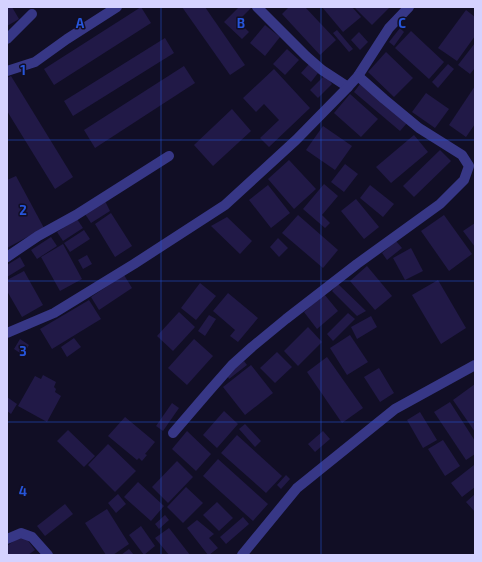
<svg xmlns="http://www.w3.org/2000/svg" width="482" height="562" font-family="'Exo 2',sans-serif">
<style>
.building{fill:#211947}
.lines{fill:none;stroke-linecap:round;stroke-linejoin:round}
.minor{stroke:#373786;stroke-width:10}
.grid{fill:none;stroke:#2655da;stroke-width:1;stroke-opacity:0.55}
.grid-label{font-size:13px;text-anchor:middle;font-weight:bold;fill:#2655da;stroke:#110e25;stroke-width:3;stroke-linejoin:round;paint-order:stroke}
</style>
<rect width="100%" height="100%" fill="#110e25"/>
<g class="building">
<polygon points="7,7 12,7 19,19 7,26"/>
<polygon points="141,7 151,23 54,85 44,69"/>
<polygon points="182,7 205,7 245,65 230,75"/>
<polygon points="239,7 252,7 238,21 249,32 242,39 224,22"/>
<polygon points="289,7 305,7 336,40 320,55 282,14"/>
<polygon points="322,7 352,7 361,17 343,32"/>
<polygon points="354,7 390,7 372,25"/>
<polygon points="466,10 475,17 475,36 457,61 438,48"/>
<polygon points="265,25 280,37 265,56 250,43"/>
<polygon points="400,28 404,32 394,46 389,42"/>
<polygon points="337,30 353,49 349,52 333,33"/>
<polygon points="411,31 444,62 429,79 395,48"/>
<polygon points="359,32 368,42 360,50 351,40"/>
<polygon points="165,38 174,53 73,116 64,101"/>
<polygon points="475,43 475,68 470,74 458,65"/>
<polygon points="287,49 299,60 285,75 273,64"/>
<polygon points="386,52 413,78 394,97 368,72"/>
<polygon points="309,64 318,73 311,82 301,73"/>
<polygon points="448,64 454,69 438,88 432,82"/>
<polygon points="184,66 195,83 95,148 84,130"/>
<polygon points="274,69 310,108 269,147 260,138 279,120 264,104 256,112 243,98"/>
<polygon points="325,75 332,84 318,98 310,90"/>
<polygon points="11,76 73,177 55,189 7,111 7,78"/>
<polygon points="360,84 407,123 400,131 354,92"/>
<polygon points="475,86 475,124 466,137 449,125"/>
<polygon points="426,93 449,109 435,128 412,112"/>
<polygon points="350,94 378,119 361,137 334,113"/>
<polygon points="232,109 251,131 213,166 194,145"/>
<polygon points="323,126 352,146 335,170 306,150"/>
<polygon points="414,135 428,152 391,183 376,167"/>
<polygon points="440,150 451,161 414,197 403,186"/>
<polygon points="289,160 316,189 294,209 268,179"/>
<polygon points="345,164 358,174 344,192 331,182"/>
<polygon points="16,176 44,228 7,248 7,180"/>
<polygon points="324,184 338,196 322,215 330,223 325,228 303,209"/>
<polygon points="268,185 290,213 271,228 249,200"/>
<polygon points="370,185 394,204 383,217 360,198"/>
<polygon points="356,199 379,227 364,239 341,211"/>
<polygon points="105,201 110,211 91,223 85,214"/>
<polygon points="111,213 132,246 115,257 95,224"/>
<polygon points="298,215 338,250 323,268 282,233"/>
<polygon points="444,215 472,254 449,271 421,231"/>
<polygon points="227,217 252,241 240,254 211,226"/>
<polygon points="77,219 83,228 63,241 57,232"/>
<polygon points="475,223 475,247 463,231"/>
<polygon points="84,230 90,239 70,252 64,243"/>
<polygon points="51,237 57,246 37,259 31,250"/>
<polygon points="278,238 288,248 279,257 270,247"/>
<polygon points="396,241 402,248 387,260 382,253"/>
<polygon points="63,244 82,279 60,291 41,257"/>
<polygon points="411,248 423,271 405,280 393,258"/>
<polygon points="87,255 92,264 83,269 78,260"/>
<polygon points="20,257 25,266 7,277 7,265"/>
<polygon points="367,266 392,296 375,310 350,281"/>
<polygon points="24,271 43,305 22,317 7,291 7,280"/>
<polygon points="124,275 132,288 99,310 91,297"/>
<polygon points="438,280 466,328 441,344 412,295"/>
<polygon points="200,283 216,296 196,320 181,308"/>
<polygon points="338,284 366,311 357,316 332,291"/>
<polygon points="228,293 258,318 238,342 230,336 235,330 213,311"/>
<polygon points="324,294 338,311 317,329 304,312"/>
<polygon points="89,300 101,319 52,349 40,329"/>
<polygon points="179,312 195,327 173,351 157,336"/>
<polygon points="348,313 355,319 333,341 327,334"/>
<polygon points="209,315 216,319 205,336 198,331"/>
<polygon points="371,316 377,327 357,339 351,327"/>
<polygon points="308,327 322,342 298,366 284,351"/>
<polygon points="350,335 368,362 347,375 330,348"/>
<polygon points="74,338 81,347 67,357 61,347"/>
<polygon points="20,339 29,345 23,355 14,349"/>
<polygon points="194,339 213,356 187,385 168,368"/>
<polygon points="277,352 292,367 275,383 260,368"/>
<polygon points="327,357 363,408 342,423 307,372"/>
<polygon points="244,361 247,365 229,379 227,375"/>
<polygon points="251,365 273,393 245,415 223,387"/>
<polygon points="379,368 394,393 380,402 364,377"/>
<polygon points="43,375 56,382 54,387 56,389 55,392 61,396 47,422 18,406 35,376 41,379"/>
<polygon points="475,384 475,432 453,400"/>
<polygon points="7,397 17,404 11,414 7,411"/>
<polygon points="450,402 475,441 475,454 466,460 434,412"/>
<polygon points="172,403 179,408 163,431 156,426"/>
<polygon points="224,411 238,424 217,448 203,435"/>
<polygon points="420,412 437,440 423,448 407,420"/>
<polygon points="125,417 155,442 145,454 147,455 142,461 139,458 137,460 108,436"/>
<polygon points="245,424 261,441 255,447 239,429"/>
<polygon points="68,430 95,456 84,467 57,441"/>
<polygon points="187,431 211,454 196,471 172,449"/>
<polygon points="323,431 330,439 315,452 308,444"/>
<polygon points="237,435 282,476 266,493 221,453"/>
<polygon points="443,440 460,466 445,476 428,449"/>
<polygon points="108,444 136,471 115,492 88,465"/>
<polygon points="218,459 268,504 253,521 203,476"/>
<polygon points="177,461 193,477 168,503 152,487"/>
<polygon points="474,465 475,467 475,487 462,497 451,483"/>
<polygon points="286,475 290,479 281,489 277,485"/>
<polygon points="138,482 164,506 151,521 124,497"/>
<polygon points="186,487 203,503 183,523 167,507"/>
<polygon points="118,494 126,504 116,513 108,503"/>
<polygon points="475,494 475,512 466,502"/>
<polygon points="217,502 233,518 219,531 203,515"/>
<polygon points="65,504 73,514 45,536 37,526"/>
<polygon points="107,509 129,544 113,555 106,555 85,523"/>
<polygon points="165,515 169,520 159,529 155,524"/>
<polygon points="243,517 249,524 226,544 220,537"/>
<polygon points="197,520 214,534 209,538 218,548 209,555 208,555 187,528"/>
<polygon points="141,526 155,546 144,555 129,535"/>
<polygon points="169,528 190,555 169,555 155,538"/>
<polygon points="23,534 35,550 28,555 7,555 7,546"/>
<polygon points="129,549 134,555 121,555"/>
</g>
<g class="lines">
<g class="minor">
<polyline points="257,7 306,56 322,70 348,87"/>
<polyline points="7,39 32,14"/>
<polyline points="7,71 35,62 67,39 117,7"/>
<polyline points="7,257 38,236 76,215 169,156"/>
<polyline points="7,333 54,313 134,264 225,205 296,140 348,87 358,76 389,28 409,7"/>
<polyline points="173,433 210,390 232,365 252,347 286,319 357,264 440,204 464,180 469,166 462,155 419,128 384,99 358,76"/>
<polyline points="7,539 21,533 32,537 48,555"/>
<polyline points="242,555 297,488 395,409 475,365"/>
</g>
</g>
<path class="grid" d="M161 7V555M321 7V555M7 140H475M7 281H475M7 422H475"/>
<g class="grid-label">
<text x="80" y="28">A</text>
<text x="241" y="28">B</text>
<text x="402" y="28">C</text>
<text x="23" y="75">1</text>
<text x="23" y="215">2</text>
<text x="23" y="356">3</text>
<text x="23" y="496">4</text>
</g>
<rect width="482" height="562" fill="none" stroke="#d5d2ff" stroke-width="16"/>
</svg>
